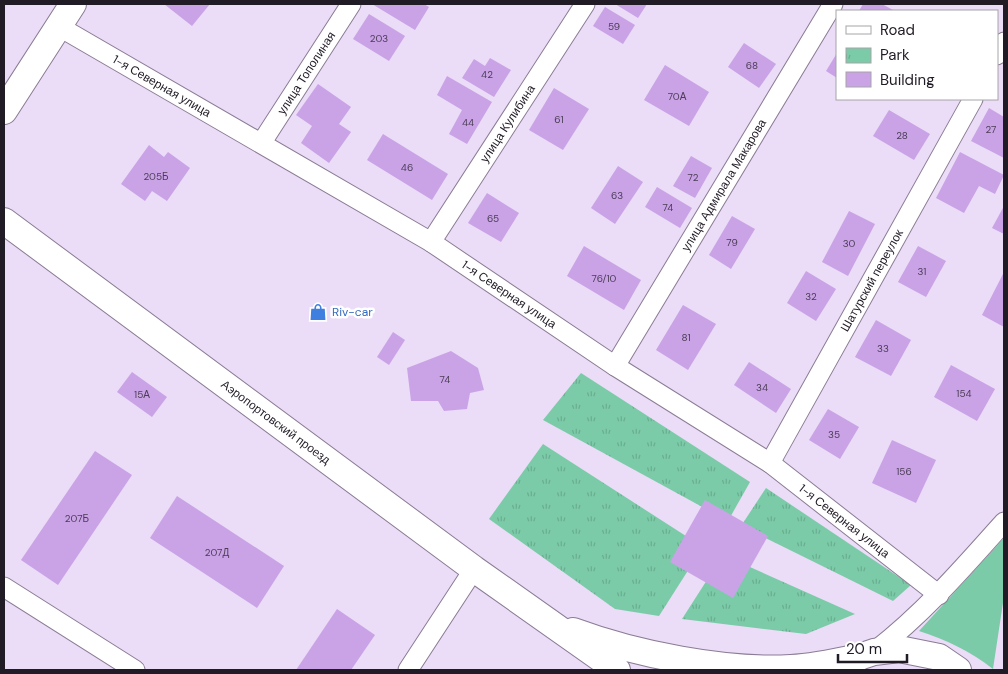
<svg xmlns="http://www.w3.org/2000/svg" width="1008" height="674" font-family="'DM Sans',sans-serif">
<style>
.grass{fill:#7bcba8}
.park{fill:url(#park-tufts)}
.building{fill:#caa3e7}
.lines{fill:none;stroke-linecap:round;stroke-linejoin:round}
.minor-casing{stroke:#8a7c94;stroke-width:21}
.secondary-casing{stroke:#8a7c94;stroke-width:28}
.minor{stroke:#fff;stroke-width:19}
.secondary{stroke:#fff;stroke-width:26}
.labels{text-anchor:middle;stroke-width:5;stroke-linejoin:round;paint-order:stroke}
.number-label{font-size:10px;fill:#4b3d56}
.street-label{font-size:12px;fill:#211b25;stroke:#fff}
.shop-label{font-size:12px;fill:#366cbe;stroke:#fff;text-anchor:start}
</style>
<defs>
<pattern id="park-tufts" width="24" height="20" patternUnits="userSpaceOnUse" patternTransform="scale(1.25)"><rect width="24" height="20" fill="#7bcba8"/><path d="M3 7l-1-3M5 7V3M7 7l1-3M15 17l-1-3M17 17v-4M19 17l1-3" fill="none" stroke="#6aae90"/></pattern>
</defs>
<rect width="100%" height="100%" fill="#ebdcf7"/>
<path class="grass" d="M1004 538V596L993 669C970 651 947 640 919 631Z"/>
<g class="park">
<polygon points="581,373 750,482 728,521 543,420"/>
<polygon points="543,444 703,547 659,616 615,609 489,519"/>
<polygon points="766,488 911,585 893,601 741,526"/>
<polygon points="723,555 855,614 806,634 682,619"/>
</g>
<g class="building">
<polygon points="164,4 210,4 192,26"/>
<polygon points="372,4 424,4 429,7 415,30"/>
<polygon points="615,4 647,4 638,18"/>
<polygon points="863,4 882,4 893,10 859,11"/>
<polygon points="605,7 635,25 623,44 593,26"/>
<polygon points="369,14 405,36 389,61 353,39"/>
<polygon points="744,43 776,64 759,88 728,67"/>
<polygon points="837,53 837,78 826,71"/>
<polygon points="490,58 511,70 494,97 462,78 474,59 485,66"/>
<polygon points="665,65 709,92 689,126 644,100"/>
<polygon points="447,76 492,102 467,144 449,134 462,110 437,95"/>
<polygon points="318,84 351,107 339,124 351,132 329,163 301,143 312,126 296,115"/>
<polygon points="554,88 589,109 563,150 529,130"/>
<polygon points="989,108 1004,117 1004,158 971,141"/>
<polygon points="889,110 930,134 914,160 873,136"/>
<polygon points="383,134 448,174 432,200 367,160"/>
<polygon points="149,145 164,157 168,152 190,168 167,201 152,191 145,201 121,184"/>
<polygon points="960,152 1004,175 995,194 979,186 964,213 936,198"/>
<polygon points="691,156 712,168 695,198 673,186"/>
<polygon points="618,166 643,182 615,224 591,208"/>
<polygon points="657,187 692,208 680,228 645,207"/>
<polygon points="487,193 519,213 501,242 468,223"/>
<polygon points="1004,206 1004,234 992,228"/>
<polygon points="849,211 875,224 848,276 822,262"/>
<polygon points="732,216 755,229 731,269 709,255"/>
<polygon points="584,246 641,280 624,310 567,276"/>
<polygon points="918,246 946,261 926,297 898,282"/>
<polygon points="806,271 836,289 816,321 787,303"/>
<polygon points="1004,272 1004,327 982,315"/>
<polygon points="683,305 716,324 688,370 656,350"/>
<polygon points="876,320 911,340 891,376 855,357"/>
<polygon points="393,332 405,340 389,365 377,357"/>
<polygon points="451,351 478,368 484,390 470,393 467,409 444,411 438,401 411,401 407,368"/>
<polygon points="749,362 791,389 776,413 734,385"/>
<polygon points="951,365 995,389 977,421 934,397"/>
<polygon points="132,372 167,397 152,417 117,392"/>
<polygon points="828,409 859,427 840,459 809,440"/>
<polygon points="892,440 936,460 916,503 872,483"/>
<polygon points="95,451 132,475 58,585 21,560"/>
<polygon points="177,496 284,566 257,608 150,538"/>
<polygon points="705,500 768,536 733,598 670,562"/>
<polygon points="337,609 375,635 351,670 296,670"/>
</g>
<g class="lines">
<g class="minor-casing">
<g id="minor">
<path id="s1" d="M58 26 431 242 615 366 770 463 939 595"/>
<polyline points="997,55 1004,42"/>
<path id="s2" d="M262 142 351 4"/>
<path id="s3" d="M431 242 585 4"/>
<path id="s4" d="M615 366 833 4"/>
<path id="s5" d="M770 463 973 99"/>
<polyline points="4,587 135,670"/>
<path d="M875 651C924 613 963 568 1004 522"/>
<polyline points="408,670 474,569"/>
</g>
</g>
<g class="secondary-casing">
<g id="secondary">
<polyline points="4,111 73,4"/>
<path id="s6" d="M4 221 474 569 617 670"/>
<path d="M573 631C635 654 725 672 791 668 814 667 836 662 859 657"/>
<polyline points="845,666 859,657 874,652 899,649 939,657 958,670"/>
</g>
</g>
<use href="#minor" class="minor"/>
<use href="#secondary" class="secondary"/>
</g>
<defs>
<g id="shop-bare" transform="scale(1.35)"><path d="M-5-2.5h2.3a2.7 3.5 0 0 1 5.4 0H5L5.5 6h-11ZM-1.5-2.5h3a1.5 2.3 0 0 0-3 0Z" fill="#3f7fe0" stroke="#fff" stroke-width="2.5" paint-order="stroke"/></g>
</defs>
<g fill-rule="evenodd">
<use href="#shop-bare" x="318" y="312"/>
</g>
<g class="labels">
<g class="number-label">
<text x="614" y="30">59</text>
<text x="379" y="42">203</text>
<text x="752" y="69">68</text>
<text x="487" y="78">42</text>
<text x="677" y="100">70А</text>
<text x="559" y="123">61</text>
<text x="468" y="126">44</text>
<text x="991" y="133">27</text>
<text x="902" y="139">28</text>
<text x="407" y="171">46</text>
<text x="156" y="180">205Б</text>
<text x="693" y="181">72</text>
<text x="617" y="199">63</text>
<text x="668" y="211">74</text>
<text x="493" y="222">65</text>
<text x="732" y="246">79</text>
<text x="849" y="247">30</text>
<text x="922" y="275">31</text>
<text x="604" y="282">76/10</text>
<text x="811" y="300">32</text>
<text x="686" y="341">81</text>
<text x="883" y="352">33</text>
<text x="445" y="383">74</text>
<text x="762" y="391">34</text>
<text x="964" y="397">154</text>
<text x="142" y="398">15А</text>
<text x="834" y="438">35</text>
<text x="904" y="475">156</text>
<text x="77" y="522">207Б</text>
<text x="217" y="556">207Д</text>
</g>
<g class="street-label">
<text dy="4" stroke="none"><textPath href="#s2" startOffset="82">улица Тополиная</textPath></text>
<text dy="4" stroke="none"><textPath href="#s1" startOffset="120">1-я Северная улица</textPath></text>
<text dy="4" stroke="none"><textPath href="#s3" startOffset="141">улица Кулибина</textPath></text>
<text dy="4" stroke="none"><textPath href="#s4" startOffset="211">улица Адмирала Макарова</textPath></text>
<text dy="4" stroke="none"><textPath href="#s5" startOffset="209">Шатурский переулок</textPath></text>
<text dy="4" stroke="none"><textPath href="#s1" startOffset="525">1-я Северная улица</textPath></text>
<text dy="4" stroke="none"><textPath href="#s6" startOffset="338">Аэропортовский проезд</textPath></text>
<text dy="4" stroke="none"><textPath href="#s1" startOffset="930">1-я Северная улица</textPath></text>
</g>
<g class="shop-label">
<text x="332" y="316">Riv-car</text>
</g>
</g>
<rect width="1008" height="674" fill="none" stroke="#211b25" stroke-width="10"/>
<rect x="836" y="10" width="162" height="90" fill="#ffffff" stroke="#a6a4a8"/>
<rect x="846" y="26" width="25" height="8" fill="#ffffff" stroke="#a6a4a8"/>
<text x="880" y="35" font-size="15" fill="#211b25">Road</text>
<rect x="846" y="48" width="25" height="15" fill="url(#park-tufts)" stroke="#a6a4a8"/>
<text x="880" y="60" font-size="15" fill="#211b25">Park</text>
<rect x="846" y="72" width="25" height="15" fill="#caa3e7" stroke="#a6a4a8"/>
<text x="880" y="85" font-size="15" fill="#211b25">Building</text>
<path d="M838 654v8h69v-8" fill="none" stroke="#211b25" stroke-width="2.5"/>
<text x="846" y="654" font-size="15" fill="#211b25" stroke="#ffffff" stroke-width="4" paint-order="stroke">20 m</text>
</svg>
